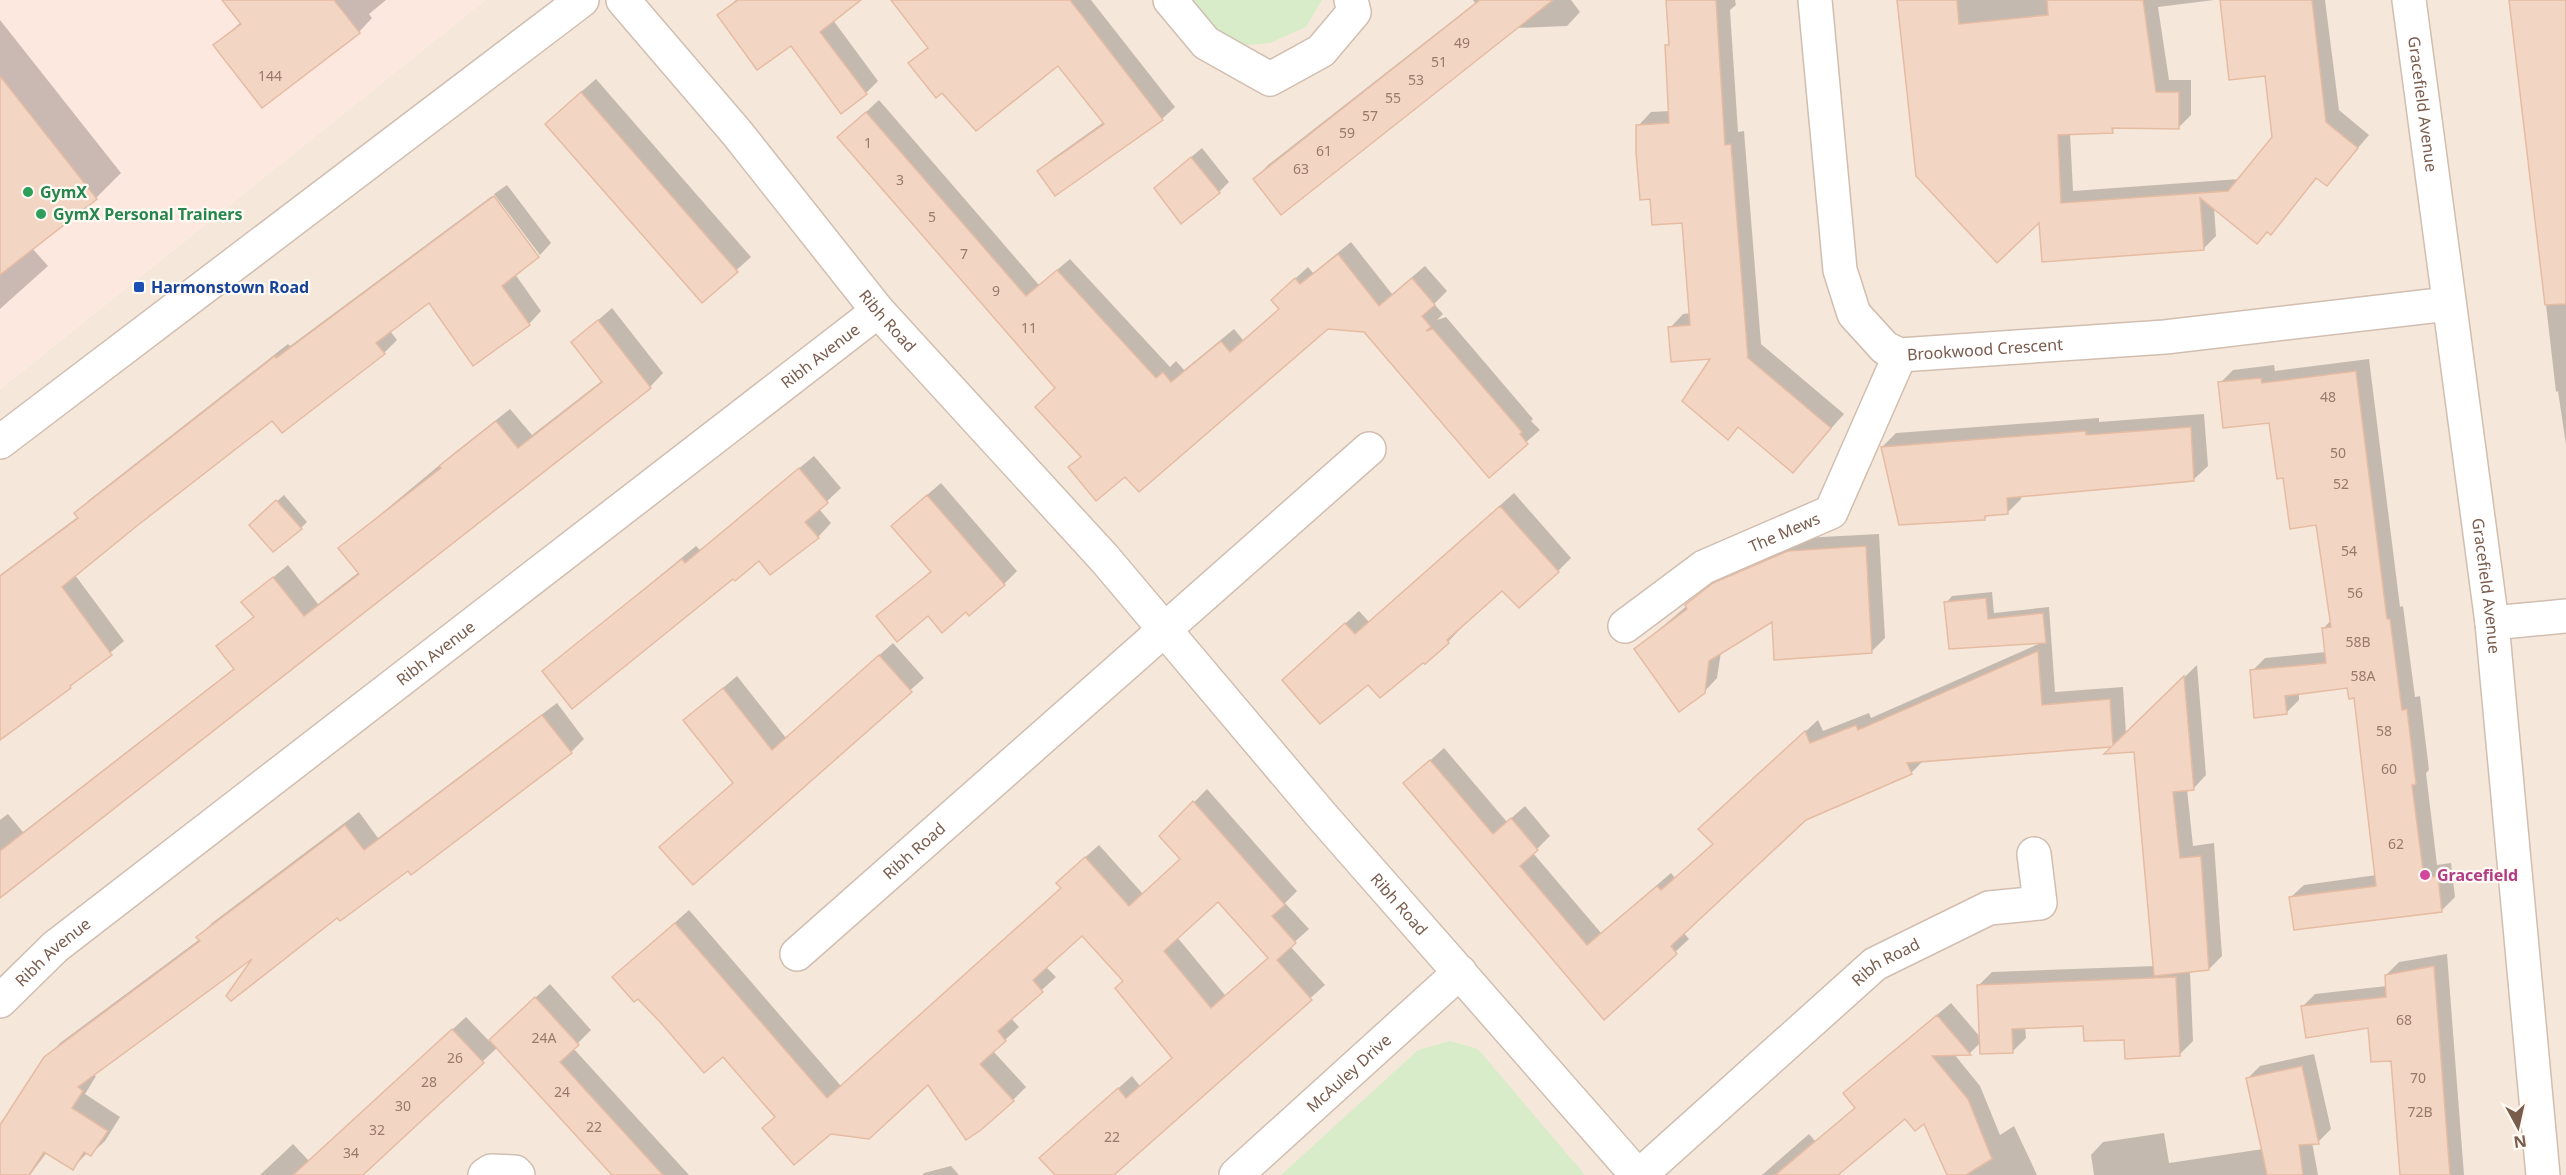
<svg xmlns="http://www.w3.org/2000/svg" width="2566" height="1175" font-family="'Noto Sans',sans-serif">
<style>
.residential{fill:#f5e8da}
.commercial{fill:#fde8e0}
.green{fill:#d8ecc9}
.shadow{fill:#0003;fill-rule:evenodd}
.building{fill:#f3d5c3;stroke:#e6bba3;stroke-width:1.5;fill-rule:evenodd}
.lines{fill:none;stroke-linecap:round;stroke-linejoin:round}
.minor-casing{stroke:#d1beb0;stroke-width:36}
.tertiary-casing{stroke:#d1beb0;stroke-width:36}
.minor{stroke:#fff;stroke-width:33}
.tertiary{stroke:#fff;stroke-width:33}
.leisure-dot{fill:#2e9e5b;stroke:#fffaf3;stroke-width:2}
.transit-dot{fill:#1a4fb4;stroke:#fffaf3;stroke-width:2}
.hotel-dot{fill:#d1479c;stroke:#fffaf3;stroke-width:2}
.labels{text-anchor:middle;stroke-width:4.5;stroke-linejoin:round;paint-order:stroke}
.number-label{font-size:14px;fill:#987a6a}
.street-label{font-size:16px;fill:#7a5c4d;stroke:#fffaf3}
.leisure-label{font-size:16px;font-weight:bold;fill:#27864d;stroke:#fffaf3;text-anchor:start}
.transit-label{font-size:16px;font-weight:bold;fill:#164399;stroke:#fffaf3;text-anchor:start}
.hotel-label{font-size:16px;font-weight:bold;fill:#b23c85;stroke:#fffaf3;text-anchor:start}
</style>
<rect width="100%" height="100%" fill="#fdf6ec"/>
<polygon class="residential" points="485,0 2566,0 2566,1175 0,1175 0,389"/>
<polygon class="commercial" points="0,0 485,0 0,389"/>
<g class="green">
<polygon points="1189,0 1322,0 1306,27 1270,43 1236,46 1204,18"/>
<polygon points="1450,1041 1478,1049 1585,1175 1281,1175 1418,1050"/>
</g>
<g class="shadow">
<polygon points="224,0 386,0 369,14 372,18 359,32 215,45 241,22"/>
<polygon points="736,0 859,0 833,20 878,81 866,93 791,44 719,16"/>
<polygon points="893,0 1091,0 1175,107 1162,119 1039,171 1052,159 1104,122 1058,64 943,91 910,63 929,46"/>
<polygon points="1473,0 1571,0 1580,12 1567,26 1515,28 1255,179 1268,165 1475,3"/>
<polygon points="1666,0 1735,0 1736,5 1730,10 1738,132 1744,131 1761,344 1844,414 1793,471 1740,426 1728,438 1713,357 1670,328 1683,314 1691,313 1683,221 1651,197 1638,126 1651,112 1670,111 1666,46 1670,42"/>
<polygon points="1899,0 2214,0 2158,7 2169,80 2191,80 2191,115 2178,128 2116,127 2112,131 2070,133 2073,191 2240,179 2273,138 2266,75 2221,0 2325,0 2339,110 2369,135 2327,184 2318,177 2271,233 2214,207 2216,236 2203,249 2041,219"/>
<polygon points="2511,0 2566,0 2566,445 2558,391 2556,392"/>
<polygon points="0,20 121,173 96,198 32,248 48,266 0,309"/>
<polygon points="596,79 751,257 702,301 560,110"/>
<polygon points="879,100 1039,285 1070,259 1170,367 1176,361 1184,370 1234,329 1243,340 1280,308 1285,288 1308,267 1313,273 1351,242 1392,294 1425,266 1447,291 1434,304 1443,314 1437,320 1446,317 1533,419 1531,421 1540,430 1489,475 1365,330 1327,327 1125,475 1070,467 1082,456 1057,388 839,137"/>
<polygon points="1202,148 1229,182 1219,192 1166,178"/>
<polygon points="507,185 551,243 540,255 494,194"/>
<polygon points="492,196 537,257 515,274 541,311 529,324 429,301 390,331 397,340 384,353 273,419 107,548 75,575 124,641 70,687 0,738 0,575 79,516 76,513 89,500 288,344 290,346"/>
<polygon points="612,308 663,373 650,387 0,896 0,820 8,814 23,832 235,668 218,646 254,616 243,602 288,565 318,604 359,572 340,548 454,453 510,409 532,435 603,380 573,342"/>
<polygon points="2369,359 2400,607 2403,606 2415,697 2420,696 2429,770 2426,773 2437,865 2451,863 2455,897 2442,910 2290,898 2304,885 2377,875 2355,697 2349,686 2299,693 2299,700 2286,713 2252,671 2265,658 2326,652 2323,629 2331,620 2318,523 2284,476 2270,421 2220,383 2233,370 2274,365 2275,371"/>
<polygon points="2204,414 2208,466 2194,479 2021,495 2021,499 2008,512 1989,514 1984,519 1882,447 1896,433 2099,418 2099,422"/>
<polygon points="814,456 841,488 819,509 831,523 818,537 759,559 572,707 544,671 696,546 700,550"/>
<polygon points="941,483 1017,571 1004,584 966,610 878,616 932,570 906,513"/>
<polygon points="1514,493 1571,558 1558,571 1503,588 1460,627 1461,628 1448,642 1369,683 1297,667 1359,611 1369,622"/>
<polygon points="284,495 307,522 301,528 257,519"/>
<polygon points="1879,534 1885,638 1872,651 1773,620 1721,652 1717,678 1704,692 1636,649 1728,571 1803,538"/>
<polygon points="1992,592 1994,613 2049,607 2055,692 2123,687 2126,734 2197,665 2206,775 2193,789 2187,789 2193,846 2214,843 2222,956 2209,969 2190,971 2193,1041 2179,1055 2085,1024 2025,1027 2026,1038 2012,1052 1981,1042 1970,1053 1954,1054 1980,1086 2000,1135 2014,1126 2037,1175 1948,1175 1924,1121 1905,1117 1836,1175 1762,1175 1809,1134 1815,1141 1856,1107 1858,1081 1951,1003 1981,1038 1978,986 1992,972 2155,966 2135,750 2115,745 1924,760 1911,773 1806,819 1683,932 1689,939 1605,1018 1405,783 1444,748 1507,822 1525,806 1550,836 1533,853 1601,933 1671,873 1675,878 1714,843 1713,816 1818,720 1823,731 1869,713 1871,718 2043,642 1946,603 1952,596"/>
<polygon points="893,643 924,678 693,883 674,834 734,782 685,720 737,676 786,738"/>
<polygon points="557,703 584,739 571,752 408,869 338,916 257,953 93,1075 96,1076 85,1094 120,1117 105,1141 91,1154 88,1152 73,1168 47,1152 30,1175 10,1175 0,1169 0,1129 46,1058 60,1043 200,939 198,937 212,923 359,812 378,838"/>
<path d="M1207 789 1297 891 1285 903 1309 929 1290 946 1325 985 1113 1175H1057L1055 1145 1132 1076 1140 1086 1173 1057 1125 981 1082 934 1046 967 1056 977 1011 1018 1019 1027 993 1051 1026 1087 1013 1100 928 1082 778 1119 723 1055 662 1022 614 977 689 910 841 1086 1063 887 1072 869 1099 845 1143 894 1181 859 1161 836ZM1218 899 1269 957 1225 995 1177 937Z"/>
<polygon points="2447,954 2464,1175 2401,1175 2393,1059 2370,1026 2302,1007 2315,994 2387,986 2386,975 2399,962"/>
<polygon points="550,984 591,1030 573,1048 689,1175 613,1175 498,1047 360,1175 260,1175 293,1144 309,1161 466,1017 489,1041"/>
<polygon points="2314,1054 2331,1129 2318,1142 2312,1142 2318,1175 2094,1175 2091,1155 2103,1142 2164,1133 2169,1163 2263,1149 2248,1078 2260,1066"/>
<polygon points="951,1166 959,1175 923,1175 924,1173"/>
</g>
<g class="building">
<polygon points="222,0 334,0 360,33 262,108 213,45 241,24"/>
<polygon points="738,0 861,0 820,32 867,94 841,114 791,46 757,70 717,15"/>
<polygon points="891,0 1070,0 1163,120 1055,196 1037,171 1104,124 1058,66 976,131 942,93 936,98 908,63 928,48"/>
<polygon points="1480,0 1553,0 1281,215 1253,179"/>
<polygon points="1666,0 1716,0 1725,145 1731,144 1748,358 1831,428 1793,473 1738,427 1728,440 1682,401 1710,359 1671,362 1668,327 1690,325 1682,223 1652,225 1650,199 1640,200 1636,152 1636,125 1669,123 1665,45 1669,45"/>
<polygon points="1897,0 1957,0 1959,24 2048,15 2047,0 2143,0 2156,92 2179,92 2179,129 2112,128 2113,133 2058,135 2061,203 2228,191 2272,137 2265,76 2229,80 2220,0 2312,0 2326,122 2358,148 2327,186 2316,178 2271,235 2267,232 2257,244 2200,198 2204,250 2042,262 2039,223 1997,263 1916,176"/>
<polygon points="2509,0 2566,0 2566,304 2545,305"/>
<polygon points="0,76 97,199 0,275"/>
<polygon points="581,92 738,272 702,303 545,124"/>
<polygon points="866,112 1026,296 1057,270 1156,378 1163,372 1171,382 1221,341 1230,352 1279,309 1271,300 1295,278 1300,284 1338,254 1379,306 1412,278 1435,305 1422,316 1431,327 1426,331 1433,329 1522,432 1520,434 1528,444 1489,478 1364,332 1328,329 1139,492 1125,477 1096,501 1068,467 1081,457 1035,407 1055,388 837,137"/>
<polygon points="1191,157 1220,193 1181,224 1154,188"/>
<polygon points="494,196 539,257 502,286 530,325 473,366 429,303 376,343 385,354 282,433 272,421 138,525 62,587 112,655 70,686 71,688 0,740 0,576 78,518 74,513 275,356 276,358"/>
<polygon points="598,320 651,388 0,898 0,851 234,669 216,646 254,617 241,602 273,577 304,616 359,574 338,548 441,468 439,466 496,421 518,448 602,382 571,342"/>
<polygon points="2356,371 2387,619 2390,619 2402,710 2407,709 2416,784 2412,785 2424,878 2438,876 2442,912 2294,930 2289,897 2376,886 2354,698 2349,699 2347,688 2285,696 2287,714 2254,718 2250,670 2326,663 2322,628 2331,627 2316,525 2290,529 2283,478 2277,479 2269,423 2223,428 2218,382 2261,378 2262,383"/>
<polygon points="2191,427 2194,481 2007,498 2008,514 1985,516 1985,520 1899,525 1881,447 2086,431 2086,435"/>
<polygon points="799,468 828,503 805,522 819,538 770,575 759,561 735,581 733,579 572,709 542,671 682,559 685,563"/>
<polygon points="927,495 1005,585 969,616 966,612 942,633 928,616 897,642 876,616 931,572 891,526"/>
<polygon points="276,500 302,529 273,552 249,525"/>
<polygon points="1500,506 1559,572 1519,608 1502,591 1447,640 1449,643 1425,664 1423,663 1380,698 1368,685 1320,724 1282,680 1345,623 1355,634"/>
<polygon points="1866,546 1872,653 1774,660 1772,622 1709,661 1705,693 1679,712 1634,649 1687,609 1685,605 1713,583 1788,551"/>
<polygon points="1986,598 1988,619 2043,613 2046,643 1949,649 1944,602"/>
<polygon points="2038,651 2042,705 2110,699 2113,745 2184,676 2194,790 2173,792 2180,858 2201,856 2209,970 2154,976 2134,752 2104,754 2111,747 1907,763 1912,774 1806,820 1671,946 1677,954 1604,1020 1403,783 1430,760 1493,834 1511,818 1538,850 1520,866 1587,945 1657,886 1661,890 1713,844 1698,829 1805,731 1810,743 1856,725 1858,730"/>
<polygon points="879,655 912,692 693,885 659,847 733,783 683,720 723,688 772,750"/>
<polygon points="542,715 572,753 411,875 408,871 340,921 337,918 231,1001 226,996 252,959 78,1087 83,1091 72,1108 108,1131 91,1156 84,1152 73,1170 44,1152 29,1175 0,1175 0,1125 44,1057 200,941 196,937 345,825 364,850"/>
<path d="M1193 801 1285 905 1272 916 1296 943 1277 960 1312 1000 1114 1175H1055L1039 1158 1118 1088 1126 1098 1172 1058 1115 988 1123 981 1082 936 1033 980 1043 992 998 1031 1006 1041 980 1064 1014 1101 981 1130 966 1140 928 1085 869 1139 831 1134 794 1165 762 1128 775 1117 723 1057 704 1073 661 1023 638 999 634 1002 612 977 675 923 827 1098 1061 888 1056 883 1085 857 1129 906 1180 859 1159 836ZM1218 902 1268 958 1211 1008 1164 951Z"/>
<polygon points="2434,966 2450,1175 2400,1175 2391,1061 2371,1062 2368,1028 2306,1038 2301,1006 2386,997 2385,975"/>
<polygon points="2176,977 2180,1056 2125,1059 2124,1040 2084,1041 2083,1026 2012,1029 2013,1053 1980,1054 1977,985"/>
<polygon points="535,997 579,1045 560,1062 663,1175 612,1175 489,1040"/>
<polygon points="1937,1015 1971,1055 1932,1056 1968,1099 1992,1159 1966,1175 1947,1175 1924,1124 1915,1131 1905,1119 1838,1175 1775,1175 1855,1108 1843,1093"/>
<polygon points="452,1029 484,1063 432,1111 363,1175 293,1175"/>
<polygon points="2302,1066 2319,1144 2299,1145 2303,1175 2267,1175 2246,1078"/>
</g>
<g class="lines">
<g class="minor-casing">
<g id="minor">
<path id="s1" d="M623 0 737 133 878 311 1105 559 1322 816 1637 1175"/>
<polyline points="1170,0 1206,43 1270,79 1321,51 1354,12 1351,0"/>
<path id="s2" d="M1815 0 1840 270 1854 314 1885 348 1900 355 2165 337 2448 304"/>
<path id="s3" d="M2409 0 2492 623 2543 1175"/>
<polyline points="2492,623 2566,616"/>
<path id="s4" d="M1625 626 1704 567 1831 512 1900 355"/>
<path id="s5" d="M797 954 1369 449"/>
<path id="s6" d="M0 1001 55 947 878 311"/>
<polyline points="485,1175 491,1171 515,1172 518,1175"/>
<path id="s7" d="M1236 1175 1460 972"/>
<path id="s8" d="M1640 1175 1875 964 1989 908 2040 903 2034 854"/>
</g>
</g>
<g class="tertiary-casing">
<polyline id="tertiary" points="0,442 582,0"/>
</g>
<use href="#minor" class="minor"/>
<use href="#tertiary" class="tertiary"/>
</g>
<g class="leisure-dot">
<circle cx="28" cy="192" r="6"/>
<circle cx="41" cy="214" r="6"/>
</g>
<rect class="transit-dot" x="133" y="281" width="12" height="12" rx="3"/>
<circle class="hotel-dot" cx="2425" cy="875" r="6"/>
<g class="labels">
<g class="number-label">
<text x="1462" y="48">49</text>
<text x="1439" y="67">51</text>
<text x="270" y="81">144</text>
<text x="1416" y="85">53</text>
<text x="1393" y="103">55</text>
<text x="1370" y="121">57</text>
<text x="1347" y="138">59</text>
<text x="868" y="148">1</text>
<text x="1324" y="156">61</text>
<text x="1301" y="174">63</text>
<text x="900" y="185">3</text>
<text x="932" y="222">5</text>
<text x="964" y="259">7</text>
<text x="996" y="296">9</text>
<text x="1029" y="333">11</text>
<text x="2328" y="402">48</text>
<text x="2338" y="458">50</text>
<text x="2341" y="489">52</text>
<text x="2349" y="556">54</text>
<text x="2355" y="598">56</text>
<text x="2358" y="647">58B</text>
<text x="2363" y="681">58A</text>
<text x="2384" y="736">58</text>
<text x="2389" y="774">60</text>
<text x="2396" y="849">62</text>
<text x="2404" y="1025">68</text>
<text x="544" y="1043">24A</text>
<text x="455" y="1063">26</text>
<text x="2418" y="1083">70</text>
<text x="429" y="1087">28</text>
<text x="562" y="1097">24</text>
<text x="403" y="1111">30</text>
<text x="2420" y="1117">72B</text>
<text x="594" y="1132">22</text>
<text x="377" y="1135">32</text>
<text x="1112" y="1142">22</text>
<text x="351" y="1158">34</text>
</g>
<g class="street-label">
<text dy="6" stroke="none"><textPath href="#s3" startOffset="105">Gracefield Avenue</textPath></text>
<text dy="6" stroke="none"><textPath href="#s1" startOffset="416">Ribh Road</textPath></text>
<text dy="6" stroke="none"><textPath href="#s2" startOffset="465">Brookwood Crescent</textPath></text>
<text dy="6" stroke="none"><textPath href="#s6" startOffset="1044">Ribh Avenue</textPath></text>
<text dy="6" stroke="none"><textPath href="#s4" startOffset="186">The Mews</textPath></text>
<text dy="6" stroke="none"><textPath href="#s3" startOffset="591">Gracefield Avenue</textPath></text>
<text dy="6" stroke="none"><textPath href="#s6" startOffset="558">Ribh Avenue</textPath></text>
<text dy="6" stroke="none"><textPath href="#s5" startOffset="156">Ribh Road</textPath></text>
<text dy="6" stroke="none"><textPath href="#s1" startOffset="1192">Ribh Road</textPath></text>
<text dy="6" stroke="none"><textPath href="#s6" startOffset="72">Ribh Avenue</textPath></text>
<text dy="6" stroke="none"><textPath href="#s8" startOffset="326">Ribh Road</textPath></text>
<text dy="6" stroke="none"><textPath href="#s7" startOffset="152">McAuley Drive</textPath></text>
</g>
<g class="leisure-label">
<text x="40" y="198">GymX</text>
<text x="53" y="220">GymX Personal Trainers</text>
</g>
<g class="transit-label">
<text x="151" y="293">Harmonstown Road</text>
</g>
<g class="hotel-label">
<text x="2437" y="881">Gracefield</text>
</g>
</g>
<g transform="translate(2518 1127) rotate(172)" stroke="#fffaf3" stroke-width="4.5" paint-order="stroke">
<path d="M0-4.5L10 22L0 15L-10 22Z" fill="#7a5c4d"/>
<text y="-9" font-size="16" font-weight="bold" text-anchor="middle" fill="#7a5c4d">N</text>
</g>
</svg>
